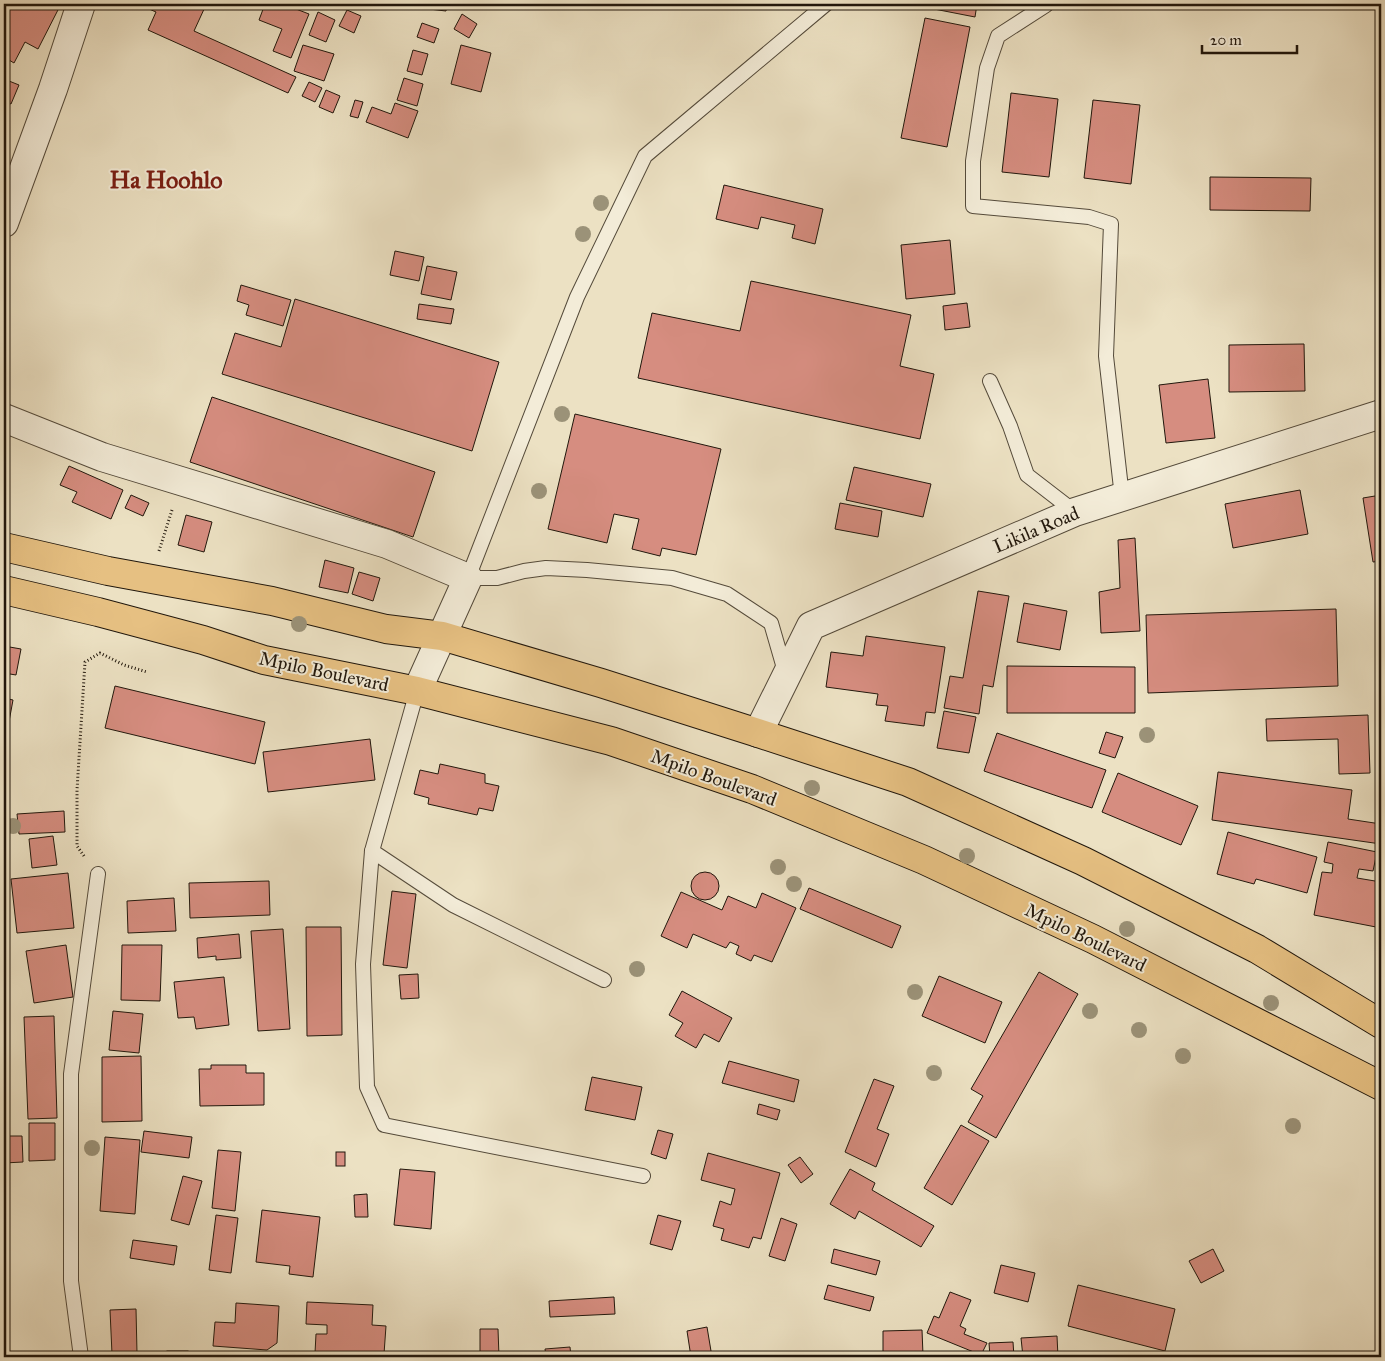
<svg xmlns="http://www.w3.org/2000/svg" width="1385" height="1361" font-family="'IM FELL Great Primer',serif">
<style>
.building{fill:#d68d80;stroke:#21170c}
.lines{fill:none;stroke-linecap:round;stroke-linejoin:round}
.service-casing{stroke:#544a3a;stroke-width:16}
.minor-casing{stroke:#544a3a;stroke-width:30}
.trunk-casing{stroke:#21170c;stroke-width:30}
.path{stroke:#21170c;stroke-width:3;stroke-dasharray:1 2.5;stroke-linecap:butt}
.service{stroke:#f3ecd8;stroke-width:14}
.minor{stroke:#f3ecd8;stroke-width:28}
.trunk{stroke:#e6c082;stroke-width:28}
.tree{fill:#9b9278}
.labels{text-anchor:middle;stroke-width:4;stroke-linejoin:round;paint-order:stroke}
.street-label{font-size:19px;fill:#21170c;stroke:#f3ecd8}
.district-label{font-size:24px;font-weight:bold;fill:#7a1f14;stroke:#f3ecd8}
</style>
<rect width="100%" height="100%" fill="#ece1c3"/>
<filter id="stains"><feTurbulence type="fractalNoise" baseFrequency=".004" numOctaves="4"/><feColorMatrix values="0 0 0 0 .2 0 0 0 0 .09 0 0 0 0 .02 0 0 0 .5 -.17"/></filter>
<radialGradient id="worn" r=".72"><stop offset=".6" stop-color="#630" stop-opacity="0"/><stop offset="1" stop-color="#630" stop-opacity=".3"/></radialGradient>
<g class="building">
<polygon points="7,4 61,4 38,49 25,42 14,63 4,57 4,35 6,30 4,29 4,10"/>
<polygon points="143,4 197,4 205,7 194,31 296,77 288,93 148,30 156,12 142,6"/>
<polygon points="265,4 283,4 309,14 291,58 273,51 282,29 259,20"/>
<polygon points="430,4 447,4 446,11 429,9"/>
<polygon points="930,4 977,4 975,17 929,8"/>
<polygon points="347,10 361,16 354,33 339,26"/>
<polygon points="318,12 335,20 326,42 309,35"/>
<polygon points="462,14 477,24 469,38 454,29"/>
<polygon points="925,18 970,27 947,147 901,138"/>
<polygon points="422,23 439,29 434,43 417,37"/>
<polygon points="303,45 334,54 324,81 294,71"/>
<polygon points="461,45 491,53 481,92 451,84"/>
<polygon points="413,50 428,54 422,75 407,71"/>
<polygon points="404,78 423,84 417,106 397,100"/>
<polygon points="4,79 19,85 11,104 4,101"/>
<polygon points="309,82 322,88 315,102 302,96"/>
<polygon points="326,90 340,96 333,113 319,107"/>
<polygon points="1011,93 1058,99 1049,177 1002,172"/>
<polygon points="355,100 363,102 358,118 350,116"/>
<polygon points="1093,100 1140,105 1131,184 1084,178"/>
<polygon points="395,103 418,111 408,138 366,122 372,107 391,114"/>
<polygon points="1210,177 1311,178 1310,211 1210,210"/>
<polygon points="724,185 823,209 815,244 792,238 795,225 761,217 758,229 716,219"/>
<polygon points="950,240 955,294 906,299 901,245"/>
<polygon points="395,251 424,257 419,281 390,275"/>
<polygon points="427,266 457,272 451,300 421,294"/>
<polygon points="751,281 911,315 900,366 934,374 920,439 638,378 652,313 740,331"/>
<polygon points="241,285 291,300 283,326 246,315 249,305 237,301"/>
<polygon points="295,299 499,362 472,451 222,374 235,333 281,347"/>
<polygon points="967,303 970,327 945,330 943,306"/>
<polygon points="419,304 454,309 451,324 417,319"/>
<polygon points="1304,344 1305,391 1229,392 1229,345"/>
<polygon points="1208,379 1215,438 1166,443 1159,385"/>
<polygon points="212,397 435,472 413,537 190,462"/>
<polygon points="575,414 721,449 696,555 662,548 660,556 632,549 639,519 614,514 607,543 548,529"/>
<polygon points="69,466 123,490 111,519 72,502 77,492 60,485"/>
<polygon points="854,467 931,484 923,517 846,500"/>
<polygon points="1300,490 1308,534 1233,548 1225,504"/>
<polygon points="131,495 149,503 143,516 125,508"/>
<polygon points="1381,495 1381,561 1373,562 1363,498"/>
<polygon points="840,503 882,511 878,537 835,529"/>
<polygon points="186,515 212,522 204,552 178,545"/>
<polygon points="1135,538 1140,631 1101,633 1099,592 1120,588 1118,540"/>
<polygon points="325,560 354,568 348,593 319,587"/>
<polygon points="359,572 380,578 373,601 352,594"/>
<polygon points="978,591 1009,596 993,687 983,685 979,714 944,708 950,676 963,678"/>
<polygon points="1024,603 1067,611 1060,650 1017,642"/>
<polygon points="1336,609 1338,686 1148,693 1146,615"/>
<polygon points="866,636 945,647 935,713 926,712 924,726 885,721 888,706 876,705 878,694 826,687 831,652 863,656"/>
<polygon points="4,646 21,649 16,675 4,673"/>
<polygon points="1007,666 1135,667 1135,713 1007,713"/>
<polygon points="115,686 265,722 255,764 105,728"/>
<polygon points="4,698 13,700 8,727 4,726"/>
<polygon points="944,711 976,717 969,753 937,748"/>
<polygon points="1368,715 1370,773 1339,774 1338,739 1267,741 1266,719"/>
<polygon points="1106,732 1123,737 1115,758 1099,753"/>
<polygon points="997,733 1106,770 1092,808 984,771"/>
<polygon points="370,739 375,780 268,792 263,752"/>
<polygon points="440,764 485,774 485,783 499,786 493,811 479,808 477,815 428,804 429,798 414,794 420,770 438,774"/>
<polygon points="1218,772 1352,790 1348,819 1381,824 1381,844 1212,820"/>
<polygon points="1118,773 1198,806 1181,845 1102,812"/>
<polygon points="64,811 65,832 19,834 17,814"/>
<polygon points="1228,832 1317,857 1307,893 1256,879 1254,884 1217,874"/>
<polygon points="53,836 57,865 32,868 29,839"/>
<polygon points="1328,842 1377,852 1373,871 1359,869 1357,878 1381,882 1381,902 1376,927 1314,915 1322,872 1332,873 1333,864 1324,862"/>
<circle cx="705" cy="886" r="14"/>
<polygon points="68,873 74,928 17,933 11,879"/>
<polygon points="269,881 270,915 190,918 189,883"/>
<polygon points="809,888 901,926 892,948 800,909"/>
<polygon points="392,891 416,894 407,968 383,965"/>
<polygon points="681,892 722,910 728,896 756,908 762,893 796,908 772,962 754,955 751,961 736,954 739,946 730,942 726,948 693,934 687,948 661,936"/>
<polygon points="174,898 176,931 128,933 127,901"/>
<polygon points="306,927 341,927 342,1035 307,1036"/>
<polygon points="283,929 290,1029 258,1031 251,931"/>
<polygon points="239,934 241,958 216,960 216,956 198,958 197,938"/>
<polygon points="66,945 73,997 34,1003 26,951"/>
<polygon points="122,945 162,945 160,1001 121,1000"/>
<polygon points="1039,972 1078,994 996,1138 968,1122 983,1096 971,1089"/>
<polygon points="418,974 419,998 401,999 399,975"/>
<polygon points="939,976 1002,1002 985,1043 922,1016"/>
<polygon points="224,977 229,1025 196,1029 194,1017 178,1018 174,982"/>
<polygon points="682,991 732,1018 719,1042 704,1034 696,1048 675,1036 683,1023 669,1015"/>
<polygon points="113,1011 143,1014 139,1053 109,1050"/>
<polygon points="54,1016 57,1118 28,1119 24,1017"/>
<polygon points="141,1056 142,1121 102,1122 102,1057"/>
<polygon points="729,1061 799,1080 794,1102 722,1083"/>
<polygon points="211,1065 246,1065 246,1073 264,1073 264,1105 200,1106 199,1069 211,1069"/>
<polygon points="592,1077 642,1087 635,1120 585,1110"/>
<polygon points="874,1079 894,1086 877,1129 889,1134 876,1167 845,1152"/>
<polygon points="759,1104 780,1110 777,1120 757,1114"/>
<polygon points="29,1123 55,1123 55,1160 29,1161"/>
<polygon points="961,1125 989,1141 952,1205 924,1188"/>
<polygon points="658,1130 673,1134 666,1159 651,1154"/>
<polygon points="144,1131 192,1137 189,1158 141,1152"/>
<polygon points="4,1136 22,1136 23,1162 4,1163"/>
<polygon points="105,1137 140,1140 135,1214 100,1211"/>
<polygon points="218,1150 241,1152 235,1211 212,1208"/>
<rect x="336" y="1152" width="9" height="14"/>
<polygon points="708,1153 780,1173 761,1239 753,1237 749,1248 721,1240 724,1229 713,1226 720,1201 731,1205 735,1189 701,1180"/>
<polygon points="800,1157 813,1174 801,1183 788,1165"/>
<polygon points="400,1169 435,1172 431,1229 394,1225"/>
<polygon points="850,1169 875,1183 872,1190 934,1226 921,1247 859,1211 855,1219 830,1204"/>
<polygon points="183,1176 202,1181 189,1225 171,1220"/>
<polygon points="367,1194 368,1217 355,1217 354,1195"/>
<polygon points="262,1210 320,1217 313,1277 289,1274 290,1266 256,1262"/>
<polygon points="216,1215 238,1218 231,1273 209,1270"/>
<polygon points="658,1215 681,1221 672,1250 650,1244"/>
<polygon points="781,1218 797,1224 785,1261 769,1256"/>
<polygon points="133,1240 177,1246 174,1265 130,1258"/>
<polygon points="834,1249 880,1261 876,1275 831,1263"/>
<polygon points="1213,1249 1224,1271 1201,1283 1189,1261"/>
<polygon points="1001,1265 1035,1273 1028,1302 994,1293"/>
<polygon points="828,1285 874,1297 870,1311 824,1299"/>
<polygon points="1078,1285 1175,1309 1165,1351 1068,1326"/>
<polygon points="950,1292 971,1300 960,1326 966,1329 964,1334 987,1343 981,1355 927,1333 934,1316 939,1318"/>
<polygon points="614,1297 615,1314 550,1317 549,1301"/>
<polygon points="307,1302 373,1305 372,1325 386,1326 384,1354 371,1353 371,1357 309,1357 309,1352 315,1353 316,1334 327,1334 327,1325 306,1324"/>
<polygon points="236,1303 279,1306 277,1343 267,1350 213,1346 215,1322 235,1323"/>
<polygon points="136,1309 137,1353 112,1354 110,1310"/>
<polygon points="707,1327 712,1357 691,1357 687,1331"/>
<polygon points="480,1329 498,1329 499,1357 480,1357"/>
<polygon points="922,1330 923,1355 883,1356 883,1331"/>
<polygon points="1057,1336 1058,1357 1023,1357 1021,1338"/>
<polygon points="1013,1342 1014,1357 990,1357 989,1343"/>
<polygon points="570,1347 571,1357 546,1357 545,1349"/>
<rect x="167" y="1351" width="21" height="6"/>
<polygon points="59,1353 59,1357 33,1357 32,1354"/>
</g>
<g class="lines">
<g class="service-casing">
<g id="service">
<polyline points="1046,5 998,36 987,68 973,161 973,206 1089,217 1111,224 1106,356 1122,497"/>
<polyline points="990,381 1010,426 1027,475 1075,512"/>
<polyline points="786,675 771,623 727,594 672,578 587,570 546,568 524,571 497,578 468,578 577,297 645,156 826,4"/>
<polyline points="417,691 372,851 453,905 604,980"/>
<polyline points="372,851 363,964 367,1087 384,1125 643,1176"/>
<polyline points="81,1357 71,1281 71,1074 98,874"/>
</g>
</g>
<g class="minor-casing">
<g id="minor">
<polyline points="4,223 53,89 81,4"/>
<polyline points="4,418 102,457 387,544 468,578 417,691"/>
<polyline points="758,733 811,626 1075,512 1381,414"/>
</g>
</g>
<g class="trunk-casing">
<g id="trunk">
<polyline points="4,547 108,571 272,601 386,629 442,636 601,683 758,733 908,782 1083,861 1257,949 1381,1024"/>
<polyline points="4,590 98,612 203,640 264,660 417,691 611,741 752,789 924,860 1093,939 1381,1086"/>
</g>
</g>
<g class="path">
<polyline points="159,551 172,510"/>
<polyline points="84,856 77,846 77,790 85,662 100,653 124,665 147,672"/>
</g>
<use href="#service" class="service"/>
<use href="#minor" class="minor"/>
<use href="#trunk" class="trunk"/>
</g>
<g class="tree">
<circle cx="601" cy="203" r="8"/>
<circle cx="583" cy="234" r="8"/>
<circle cx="562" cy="414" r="8"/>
<circle cx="539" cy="491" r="8"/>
<circle cx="299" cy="624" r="8"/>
<circle cx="1147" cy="735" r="8"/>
<circle cx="812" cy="788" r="8"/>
<circle cx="13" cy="826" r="8"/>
<circle cx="967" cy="856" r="8"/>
<circle cx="778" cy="867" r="8"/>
<circle cx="794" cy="884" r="8"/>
<circle cx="1127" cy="929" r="8"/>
<circle cx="637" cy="969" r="8"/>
<circle cx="915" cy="992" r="8"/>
<circle cx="1271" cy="1003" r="8"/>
<circle cx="1090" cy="1011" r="8"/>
<circle cx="1139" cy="1030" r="8"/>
<circle cx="1183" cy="1056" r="8"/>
<circle cx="934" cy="1073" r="8"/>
<circle cx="1293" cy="1126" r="8"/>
<circle cx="92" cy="1148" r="8"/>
</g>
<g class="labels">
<g class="street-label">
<text transform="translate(1036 529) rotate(-23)" y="7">Likila Road</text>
<text transform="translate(324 671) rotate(12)" y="7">Mpilo Boulevard</text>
<text transform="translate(714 777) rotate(20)" y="7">Mpilo Boulevard</text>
<text transform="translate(1086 937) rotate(26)" y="7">Mpilo Boulevard</text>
</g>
<g class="district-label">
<text x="166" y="188">Ha Hoohlo</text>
</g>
</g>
<rect width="1385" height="1361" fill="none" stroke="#ece1c3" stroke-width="20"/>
<rect x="5" y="5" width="1375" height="1351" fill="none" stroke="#21170c" stroke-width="2.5"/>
<rect x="10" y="10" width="1365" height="1341" fill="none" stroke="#21170c"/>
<path d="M1202 45v8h95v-8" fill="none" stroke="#21170c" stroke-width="2.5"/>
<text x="1210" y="45" font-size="15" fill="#21170c" stroke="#f3ecd8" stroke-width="4" paint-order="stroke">20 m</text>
<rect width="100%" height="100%" filter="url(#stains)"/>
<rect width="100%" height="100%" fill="url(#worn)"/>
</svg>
